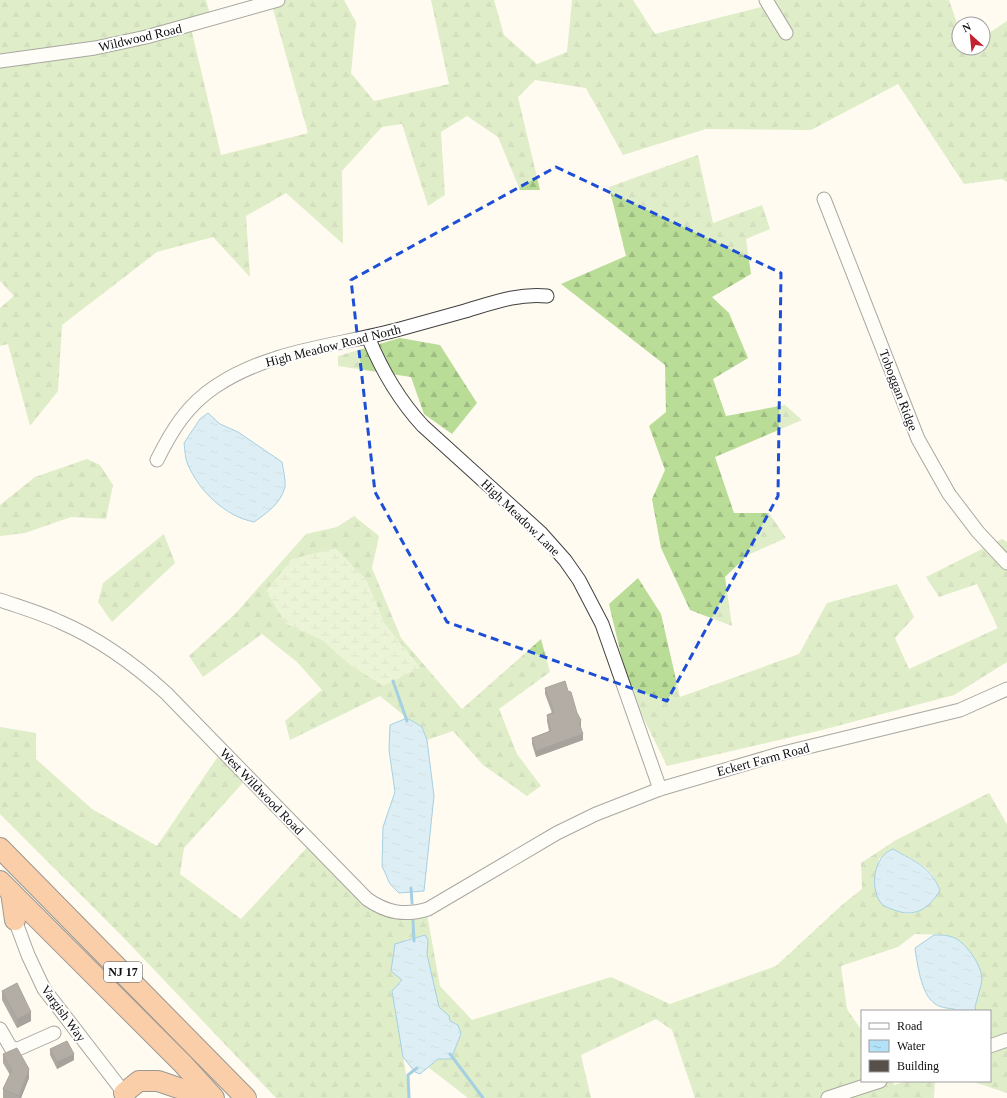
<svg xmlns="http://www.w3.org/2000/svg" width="1007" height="1098" font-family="Georgia,serif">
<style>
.forest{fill:url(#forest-firs);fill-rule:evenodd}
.wetland{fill:url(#wetland-marsh)}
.water{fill:url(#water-ripples);stroke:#389ad0}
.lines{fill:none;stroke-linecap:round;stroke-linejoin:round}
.stream{stroke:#389ad0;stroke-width:3}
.minor-casing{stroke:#414141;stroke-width:15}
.highway-casing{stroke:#1f1f1f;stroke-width:22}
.minor{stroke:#fff;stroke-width:13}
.highway{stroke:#f79855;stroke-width:20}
.wall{fill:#4b4440}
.shaded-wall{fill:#3d3734}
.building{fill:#574f4a;stroke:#3d3734}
.marked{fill:none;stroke:#1d4ed8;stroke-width:3;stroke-dasharray:8 5;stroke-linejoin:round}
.labels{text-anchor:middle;stroke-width:4;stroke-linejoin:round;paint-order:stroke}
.shield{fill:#fff;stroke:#565656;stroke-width:1}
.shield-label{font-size:12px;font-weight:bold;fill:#0e0e0e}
.street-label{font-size:13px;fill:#0e0e0e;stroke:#fff}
</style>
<defs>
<pattern id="forest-firs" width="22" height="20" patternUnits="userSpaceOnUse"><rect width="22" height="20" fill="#b9dc97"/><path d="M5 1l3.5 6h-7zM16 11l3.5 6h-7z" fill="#9ebc81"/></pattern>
<pattern id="wetland-marsh" width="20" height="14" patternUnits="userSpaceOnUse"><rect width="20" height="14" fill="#d5ebb8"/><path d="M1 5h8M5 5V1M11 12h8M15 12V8" fill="none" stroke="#b6c89d"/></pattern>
<pattern id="water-ripples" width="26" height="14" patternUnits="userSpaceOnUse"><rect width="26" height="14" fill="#b3e1f8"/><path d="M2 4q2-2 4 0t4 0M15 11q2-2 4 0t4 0" fill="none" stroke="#99c0d3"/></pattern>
</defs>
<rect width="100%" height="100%" fill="#fffbf0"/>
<g class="forest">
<polygon points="0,0 206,0 211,18 190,24 221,155 308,133 271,2 280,0 344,0 356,22 351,73 374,101 449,84 431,0 494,0 504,35 537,64 567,52 572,0 633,0 655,34 769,5 767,0 949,0 959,29 959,48 983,48 983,37 1007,21 1007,182 1002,179 964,184 898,84 811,130 706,129 623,155 586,88 535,80 518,97 540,190 520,190 498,137 467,116 441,132 445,195 428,206 402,124 382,127 342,171 343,244 286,193 246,216 250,277 213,237 157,252 62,325 58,391 30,426 8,344 0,346 0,308 14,296 0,281"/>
<polygon points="698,155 713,223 762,205 770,229 746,239 751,274 712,297 729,313 748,358 713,379 726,416 785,405 802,420 715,457 734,513 769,513 786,538 748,555 725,577 732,626 690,610 661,548 652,499 665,470 649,426 666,412 665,365 561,284 626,256 609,187"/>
<polygon points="400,338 440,345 477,403 452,434 424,414 411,377 338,366 338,356"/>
<polygon points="87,459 100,465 113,485 106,519 71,517 25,533 0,536 0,505 35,477"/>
<path d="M354 516 379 536 372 568 401 638 462 709 541 639 550 672 499 709 517 754 541 786 527 796 483 765 453 731 427 740 422 727 407 718 380 696 290 740 285 721 322 690 297 662 262 634 203 677 189 656 235 614 306 534 337 527ZM336 549 366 580 384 623 420 668 350 665 324 641 292 559Z"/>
<polygon points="164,534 175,563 112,622 98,602 103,583"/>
<polygon points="1002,539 1007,542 1007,662 954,695 822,730 667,766 629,689 609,604 638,578 661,614 680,697 799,654 827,603 897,584 914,617 895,638 909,669 998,628 977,584 939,597 926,577"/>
<path d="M0 727 36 733V759L92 809 157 846 223 749 249 776 184 848 180 874 241 919 314 840 385 909H426L440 986 472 1020 611 977 670 1004 776 966 843 904 862 889 861 863 896 840 989 793 1007 824V1093L971 1081H990V1011H976L975 1007 982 980 946 935 915 934 898 947 841 966 847 1009 862 1031V1081H893L894 1085 907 1081H935L934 1098H695L672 1030 656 1019 581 1055 591 1098H468L428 1067 438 1059H451L458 1025 450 1021 449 1016 439 1007 427 954 428 940 415 938 405 940 402 980 392 991 410 1098H276L121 935 0 814ZM893 849C904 855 933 867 935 881 936 887 935 894 934 900L915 913 905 914 875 884 879 859Z"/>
</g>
<polygon class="wetland" points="336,549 366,580 384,623 420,668 383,686 350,665 324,641 286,624 266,591 292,559"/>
<g class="water">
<path d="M208 413 220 424 238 432 282 462C283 469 286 480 285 487 281 503 267 513 254 522 225 516 200 492 188 465 185 459 185 450 184 443L200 419Z"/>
<polygon points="407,718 422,727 427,740 434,796 424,891 399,893 390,884 382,866 383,827 395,792 389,750 390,725"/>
<path d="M893 849C915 862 929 865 940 890 929 909 915 918 894 910 890 908 884 907 881 903 869 887 874 856 893 849Z"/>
<polygon points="425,935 428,940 427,954 439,1007 449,1016 450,1021 458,1025 461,1034 451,1059 438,1059 420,1074 415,1072 403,1057 392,991 402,980 391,971 395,944"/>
<path d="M934 935C941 935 948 935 955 938 967 944 982 966 982 979 981 988 977 998 975 1007L976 1011H955L954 1009C947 1008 940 1008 934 1003 921 994 917 962 915 948Z"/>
</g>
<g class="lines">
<g class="stream">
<polyline points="393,681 407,721"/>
<polyline points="411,888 412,903"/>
<polyline points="413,921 414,941"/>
<polyline points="450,1054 483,1098"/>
<polyline points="409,1098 408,1075 417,1068"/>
</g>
<g class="minor-casing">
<g id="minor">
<polyline points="766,0 786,33"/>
<polyline points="0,61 95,48 146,37 278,0"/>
<polyline points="824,199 918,439 949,494 978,532 1007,563"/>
<path d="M368 337C382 371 398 399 423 426L541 533 565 560 579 580 602 624 660 789"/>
<path d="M157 460C172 430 187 405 216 386 272 349 338 346 400 329 422 323 443 317 465 311 492 303 518 293 547 296"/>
<path d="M0 600C20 607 41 613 60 622 100 639 134 664 166 693L367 899C387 913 405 916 428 909L557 833 596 814 660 789 779 754 960 710 1007 689"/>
<polyline points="15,920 28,955 44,989 128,1098"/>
<polyline points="0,1029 11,1048 18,1049 54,1033"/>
<polyline points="990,1046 1007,1040"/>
<polyline points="828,1098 880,1081"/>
</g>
</g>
<g class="highway-casing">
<g id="highway">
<polyline points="0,848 246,1098"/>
<polyline points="0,881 183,1064 214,1098"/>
<polyline points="11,892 15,920"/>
<polyline points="124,1093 139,1081 158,1081 208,1098"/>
</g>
</g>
<use href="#minor" class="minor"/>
<use href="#highway" class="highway"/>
</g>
<g class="wall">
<polygon points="545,688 577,713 581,726 580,727 583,740 536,757 532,744 532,738 549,731 547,721 547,715 552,713 545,694"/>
<polygon points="2,991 31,1021 17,1028 2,1000"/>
<polygon points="50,1049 74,1060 57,1069 50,1055"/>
<polygon points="3,1054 29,1078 21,1098 3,1098 3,1089 10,1075 3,1063"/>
</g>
<g class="shaded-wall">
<polygon points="581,720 581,726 579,729 579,723"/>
<polygon points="583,734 583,740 536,757 536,751"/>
<polygon points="31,1012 31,1021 17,1028 17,1019"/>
<polygon points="74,1054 74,1060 57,1069 57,1062"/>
<polygon points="29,1069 29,1078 21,1098 19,1098 19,1096"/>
</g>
<g class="building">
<polygon points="565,681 568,691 571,692 577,713 581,720 579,723 583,734 536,751 532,738 551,731 547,715 554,712 545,688"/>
<polygon points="17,983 31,1012 17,1019 2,991"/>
<polygon points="67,1041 74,1054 57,1062 50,1049"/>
<polygon points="17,1048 29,1069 19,1096 3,1089 12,1070 3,1054"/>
</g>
<path d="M0 0H1007V1098H0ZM556 167 781 273 778 496 667 701 447 622 375 492 351 280Z" fill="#fffbf0" fill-opacity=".55" fill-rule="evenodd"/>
<path class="marked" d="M556 167 781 273 778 496 667 701 447 622 375 492 351 280Z"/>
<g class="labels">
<rect class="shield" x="104" y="962" width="38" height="20" rx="3"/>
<g class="shield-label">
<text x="123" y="976">NJ 17</text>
</g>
<g class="street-label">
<text transform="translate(140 37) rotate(-13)" y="5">Wildwood Road</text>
<text transform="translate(333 345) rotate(-14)" y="5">High Meadow Road North</text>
<text transform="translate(899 390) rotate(69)" y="5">Toboggan Ridge</text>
<text transform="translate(521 517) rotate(44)" y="5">High Meadow Lane</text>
<text transform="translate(763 759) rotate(-15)" y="5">Eckert Farm Road</text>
<text transform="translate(262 791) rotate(46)" y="5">West Wildwood Road</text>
<text transform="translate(64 1013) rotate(54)" y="5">Vargish Way</text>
</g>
</g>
<rect x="861" y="1010" width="130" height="72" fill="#ffffff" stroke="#9f9f9f"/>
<rect x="869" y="1023" width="20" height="6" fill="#ffffff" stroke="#9f9f9f"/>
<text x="897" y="1030" font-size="12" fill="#0e0e0e">Road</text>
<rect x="869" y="1040" width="20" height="12" fill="url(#water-ripples)" stroke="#9f9f9f"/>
<text x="897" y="1050" font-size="12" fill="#0e0e0e">Water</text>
<rect x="869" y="1060" width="20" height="12" fill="#574f4a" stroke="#9f9f9f"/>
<text x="897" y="1070" font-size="12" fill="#0e0e0e">Building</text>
<g transform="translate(971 36) rotate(333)"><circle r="19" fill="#ffffff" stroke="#9f9f9f"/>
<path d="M0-3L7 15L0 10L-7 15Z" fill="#c22331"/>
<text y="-6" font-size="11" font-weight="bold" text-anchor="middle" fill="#0e0e0e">N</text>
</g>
</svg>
